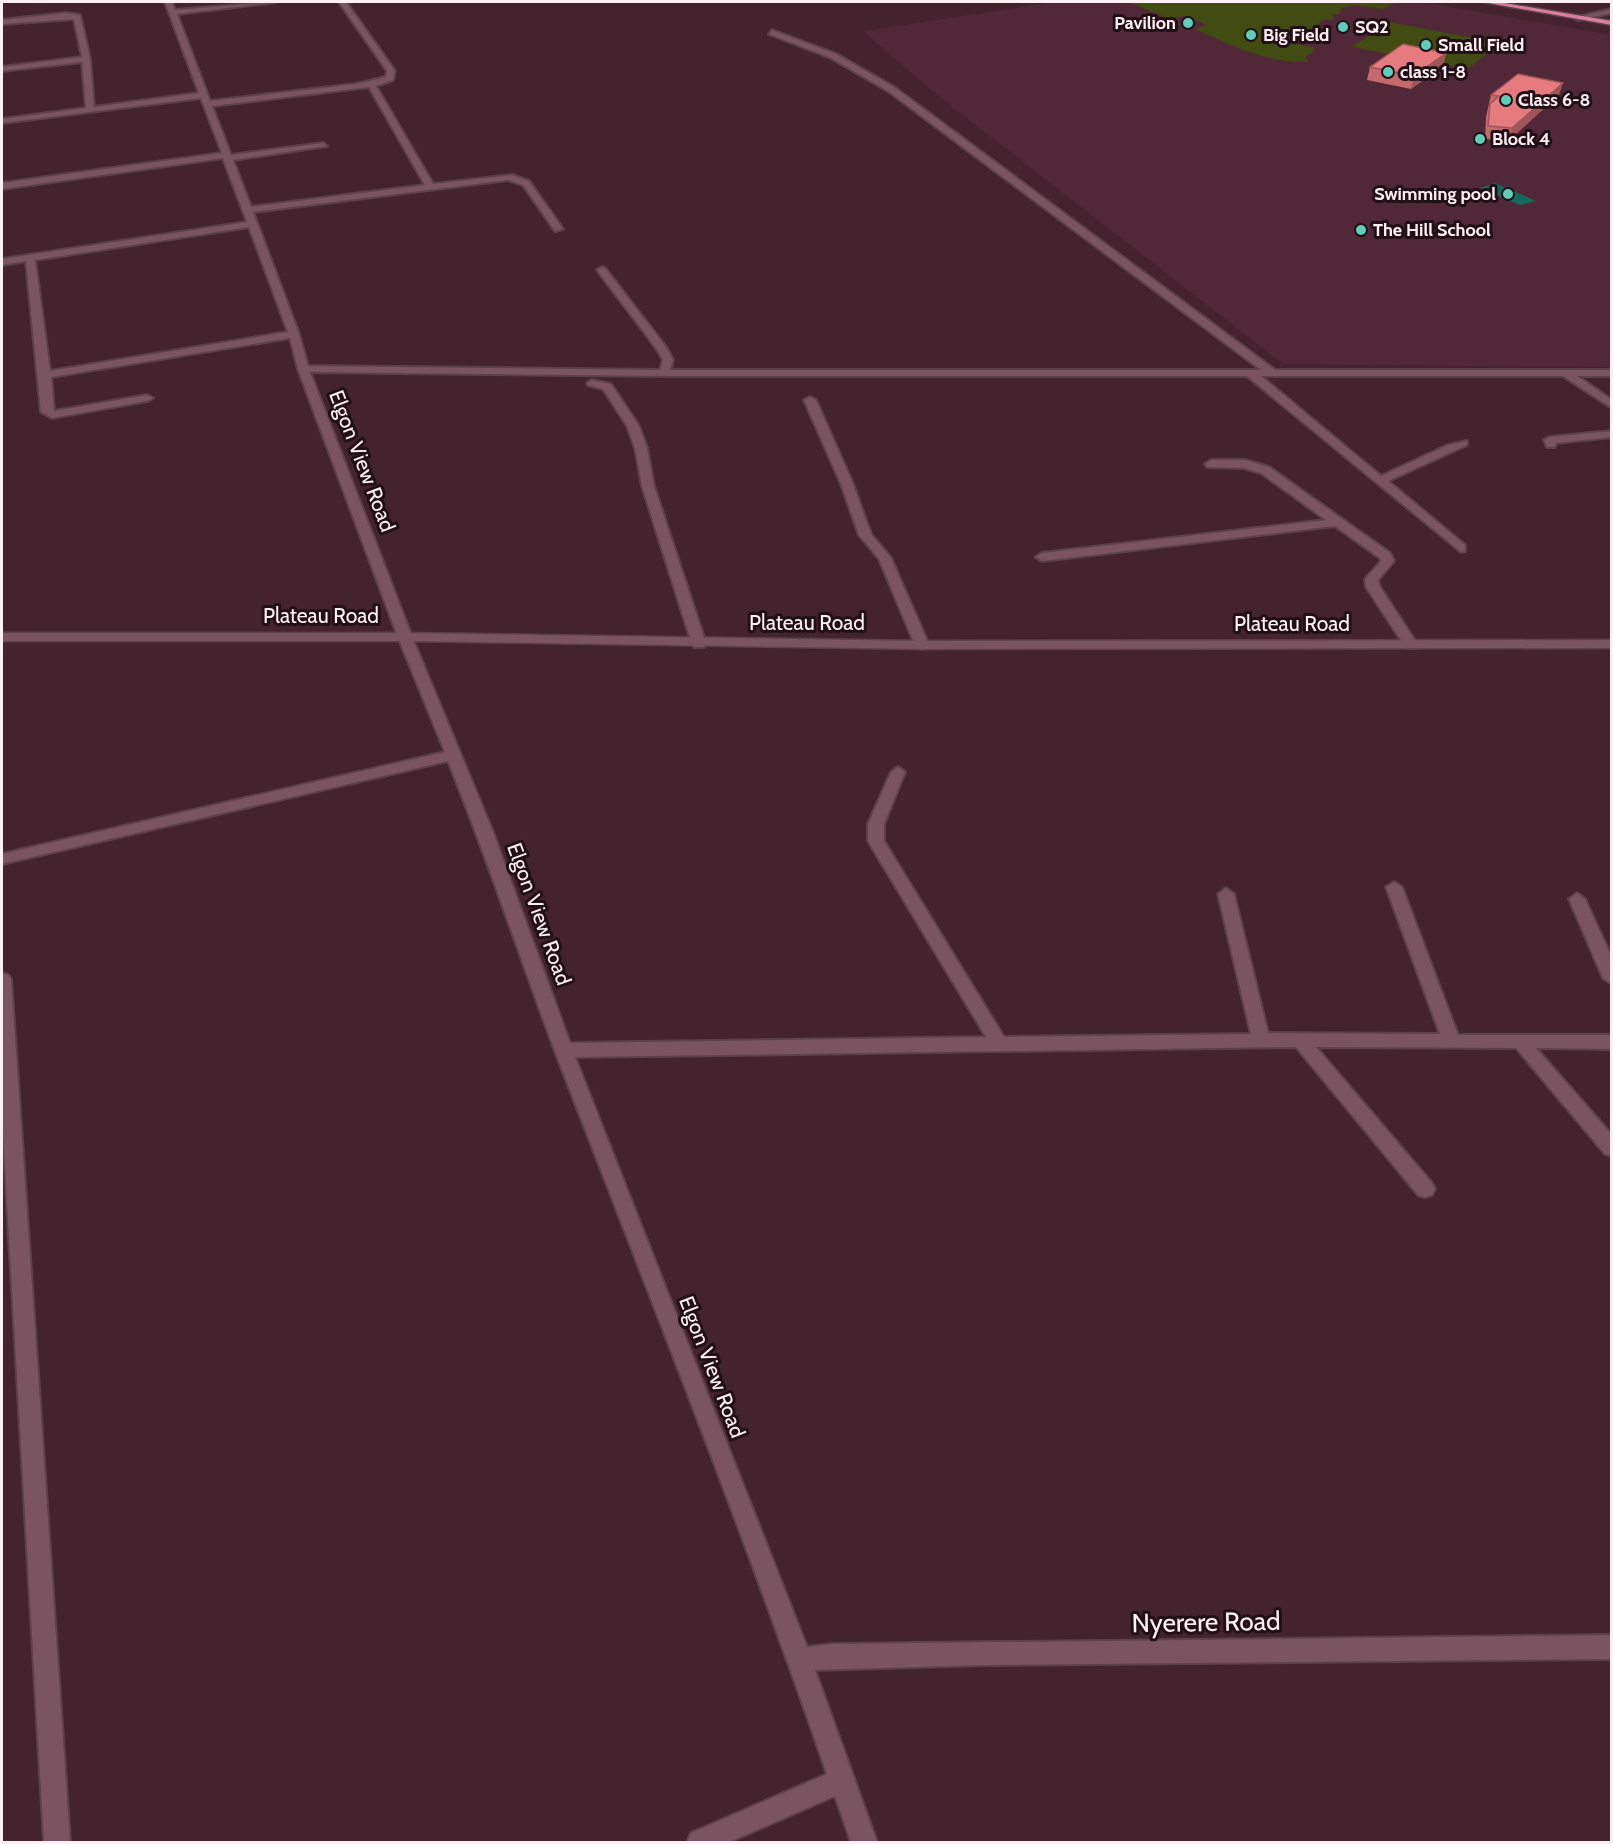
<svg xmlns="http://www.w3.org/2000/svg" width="1613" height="1844" font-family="Cabin,sans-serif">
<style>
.built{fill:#512837}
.green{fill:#424b11}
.water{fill:#166a5b}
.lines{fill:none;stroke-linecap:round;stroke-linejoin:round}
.minor-casing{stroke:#5c414b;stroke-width:4}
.tertiary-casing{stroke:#5c414b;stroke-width:3}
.trunk-casing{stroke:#5c414b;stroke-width:3}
.minor{fill:#7a5460;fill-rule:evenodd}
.tertiary{fill:#7a5460;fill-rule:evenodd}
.trunk{fill:#d97d9e;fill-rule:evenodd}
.wall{fill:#c5696d}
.shaded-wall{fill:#a05559}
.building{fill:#e57a7f;stroke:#a05559;stroke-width:1.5}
.poi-dot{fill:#5eceb8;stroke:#211117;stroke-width:2}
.labels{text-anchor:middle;stroke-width:6;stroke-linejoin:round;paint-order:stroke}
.far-poi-label{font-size:18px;font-weight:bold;fill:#fef0f4;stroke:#211117;text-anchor:start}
.street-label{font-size:21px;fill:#fef0f4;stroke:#211117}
.near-street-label{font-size:26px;fill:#fef0f4;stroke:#211117}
</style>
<rect width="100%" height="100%" fill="#44222e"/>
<polygon class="built" points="1057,2 1422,2 1611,35 1611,367 1283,364 937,95 863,31"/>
<g class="green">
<path d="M1129 2H1397L1383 9 1355 5 1342 8 1339 14 1332 15 1334 19 1322 20 1316 28 1303 30 1288 40 1290 43 1314 47 1313 52 1305 57 1309 62C1266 63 1233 46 1195 29L1207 25 1184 16 1169 19Z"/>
<polygon points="1389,22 1500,43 1468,69 1352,47"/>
</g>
<polygon class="water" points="1495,183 1536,201 1520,205 1480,188"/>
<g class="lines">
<g class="minor-casing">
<g id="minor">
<path d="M165 2H172L175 10 276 2 177 14 210 101 356 84 386 77 387 71 339 2H346L395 71 393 80 376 86 433 184 512 175 529 181 563 229 555 231 523 185 508 180 253 212 299 334 308 366 660 370 663 360 656 348 597 270 602 267 605 268 666 347 673 360 670 370H1261L888 91 831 58 769 34 772 30 836 54 894 87 1275 370H1612V376H1577L1612 400V408L1563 376H1261L1381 476 1448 445 1467 441V445L1388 481 1465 545V551L1461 552 1247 376H664L310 372 412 637 493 832 570 1043 986 1037 868 841V824L891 772 898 767 905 772 884 824V841L1004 1037 1251 1034 1218 894 1226 888 1234 894 1268 1033 1440 1034 1386 887 1394 882 1402 887 1458 1035H1612V1049L1536 1048 1612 1135V1156L1605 1154 1516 1048 1316 1047 1432 1183 1435 1189 1432 1195 1425 1197 1418 1195 1296 1047 575 1057 807 1647 832 1644 1612 1635V1659L984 1665 815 1670 877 1842H851L835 1796 729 1842H687L691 1833 827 1774C745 1536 652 1302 561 1067 522 965 489 862 448 761L2 864V854L445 752 398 637 298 369 290 338 51 377 54 411 147 395 153 398 147 401 52 418 41 412 26 261 2 265V259L247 222 223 158 2 189V183L222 153 201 98 2 123V119L86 108 82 62 2 71V67L82 57 74 19 2 24V20L66 13 80 15 90 59 94 107 199 93ZM369 87 425 185 251 207 233 160 327 146 323 143 231 155 212 106ZM249 227 288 332 50 371 35 260Z"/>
<polygon points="1612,9 1612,13 1578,20 1574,18"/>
<polygon points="592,380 611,384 639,426 647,448 654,486 706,644 704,647 694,647 692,644 642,486 635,448 627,426 603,389 588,385 587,383"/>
<polygon points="810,397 816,400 853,484 871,534 891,558 929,645 927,648 922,649 915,645 879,559 859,535 841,484 804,400"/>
<polygon points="1612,431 1612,437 1556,443 1555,447 1547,447 1544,440 1550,437"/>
<polygon points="1211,460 1245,460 1269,467 1390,553 1394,561 1378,580 1380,587 1418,645 1416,648 1406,648 1366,587 1365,579 1381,561 1380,558 1335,526 1042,561 1036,557 1042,553 1326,520 1261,473 1244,468 1207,467 1205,464"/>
<polygon points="1577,893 1585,899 1612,958 1612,984 1603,978 1569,899"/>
<polygon points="2,973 8,975 11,979 70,1842 44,1842 2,1116"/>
</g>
</g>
<g class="tertiary-casing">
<polygon id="tertiary" points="2,633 405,633 922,641 1612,640 1612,648 922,649 405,641 2,641"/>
</g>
<g class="trunk-casing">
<polygon id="trunk" points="1483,2 1498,2 1612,21 1612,25"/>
</g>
<use href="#minor" class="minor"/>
<use href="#tertiary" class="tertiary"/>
<use href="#trunk" class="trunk"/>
</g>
<g class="wall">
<polygon points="1446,53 1443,66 1411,89 1367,80 1370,67"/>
<polygon points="1491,95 1559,95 1508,141 1485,139 1486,117"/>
</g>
<g class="shaded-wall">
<polygon points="1446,53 1443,66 1411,89 1414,76"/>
<polygon points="1563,83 1559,95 1508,141 1512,128"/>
</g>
<g class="building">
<polygon points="1403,44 1446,53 1414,76 1370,67"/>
<polygon points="1518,74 1563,83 1512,128 1488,126 1490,104 1499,96 1491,95"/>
</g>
<g class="poi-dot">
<circle cx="1188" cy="23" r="6"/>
<circle cx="1343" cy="27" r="6"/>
<circle cx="1251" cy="35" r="6"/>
<circle cx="1426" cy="45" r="6"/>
<circle cx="1388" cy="72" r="6"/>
<circle cx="1506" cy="100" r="6"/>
<circle cx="1480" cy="139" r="6"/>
<circle cx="1508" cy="194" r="6"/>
<circle cx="1361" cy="230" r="6"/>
</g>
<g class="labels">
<g class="far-poi-label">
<text x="1176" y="29" text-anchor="end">Pavilion</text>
<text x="1355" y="33">SQ2</text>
<text x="1263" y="41">Big Field</text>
<text x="1438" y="51">Small Field</text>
<text x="1400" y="78">class 1-8</text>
<text x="1518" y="106">Class 6-8</text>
<text x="1492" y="145">Block 4</text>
<text x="1496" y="200" text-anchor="end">Swimming pool</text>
<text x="1373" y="236">The Hill School</text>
</g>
<g class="street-label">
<text transform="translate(362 461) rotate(69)" y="7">Elgon View Road</text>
<text x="321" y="623">Plateau Road</text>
<text x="807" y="630">Plateau Road</text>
<text x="1292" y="631">Plateau Road</text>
<text transform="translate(539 914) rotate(70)" y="7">Elgon View Road</text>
<text transform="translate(712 1367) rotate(69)" y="7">Elgon View Road</text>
</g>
<g class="near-street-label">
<text transform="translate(1206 1622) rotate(-1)" y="9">Nyerere Road</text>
</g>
</g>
<rect width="1613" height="1844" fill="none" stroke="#fef0f4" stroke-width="6"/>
</svg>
